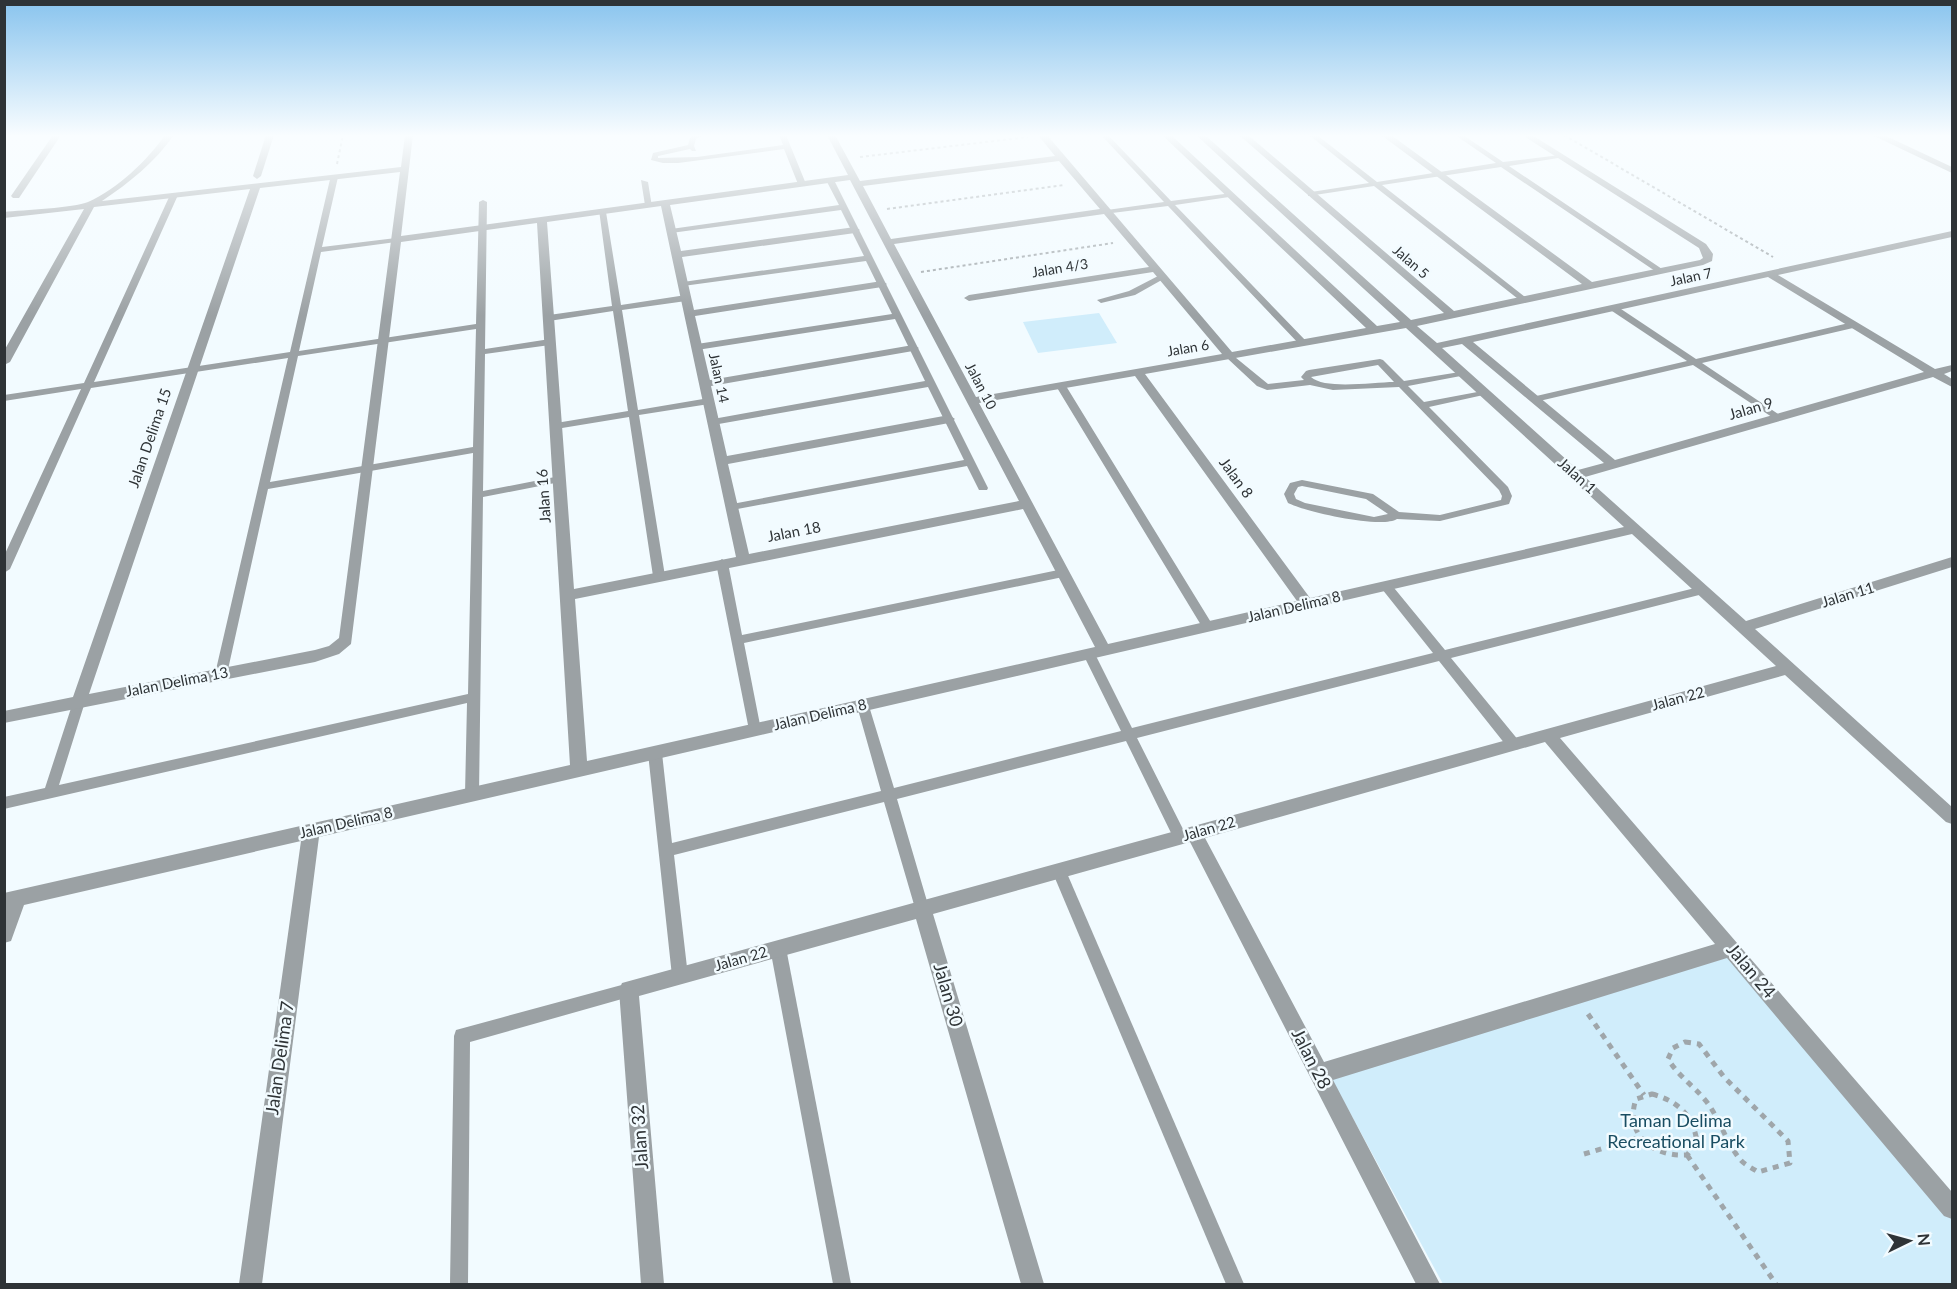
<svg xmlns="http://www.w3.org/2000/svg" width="1957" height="1289" font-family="Lato,sans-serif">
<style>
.green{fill:#d0edfb}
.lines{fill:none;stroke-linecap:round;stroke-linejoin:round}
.path-far1{stroke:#9fa6aa;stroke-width:2;stroke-dasharray:3 3;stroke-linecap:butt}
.path{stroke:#9fa6aa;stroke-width:5;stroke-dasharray:6 6;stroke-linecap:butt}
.lane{fill:#9ba1a4;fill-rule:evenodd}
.street{fill:#9ba1a4;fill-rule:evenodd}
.labels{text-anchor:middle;stroke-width:5;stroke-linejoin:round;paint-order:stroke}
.far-street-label{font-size:14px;fill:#2e3336;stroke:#f2fbff}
.street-label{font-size:15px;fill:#2e3336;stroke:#f2fbff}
.near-street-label{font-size:18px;fill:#2e3336;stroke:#f2fbff}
.near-park-label{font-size:18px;fill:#194d62;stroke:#f2fbff}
</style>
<rect width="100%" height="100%" fill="#f2fbff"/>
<g class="green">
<polygon points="1099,313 1117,343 1038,353 1023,322"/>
<polygon points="1729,957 1952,1215 1952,1284 1443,1284 1330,1076"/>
</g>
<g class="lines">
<g class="path-far1">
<polyline points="1564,135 1773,257"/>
<polyline points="860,157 1028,137"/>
<polyline points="337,164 343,135"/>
<polyline points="887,209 1064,185"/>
<polyline points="921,272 1113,243"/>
</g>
<g class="path">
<polyline points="1588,1014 1644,1095"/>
<path d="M1685 1042 1699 1044 1724 1077 1788 1141 1790 1163 1758 1172C1752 1168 1743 1164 1739 1158 1725 1140 1720 1119 1706 1101 1693 1085 1680 1078 1668 1059L1673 1048Z"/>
<path d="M1652 1094C1678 1101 1694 1116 1697 1143L1687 1155C1653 1157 1624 1135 1636 1099Z"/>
<polyline points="1584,1154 1641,1137"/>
<polyline points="1687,1155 1776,1284"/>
</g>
<g class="lane">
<polygon points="694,135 705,135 696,139 694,146 696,151 692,151 690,149 658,156 658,158 697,157 783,145 779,135 786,135 806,184 802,186 798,184 784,149 678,163 663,163 651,160 653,153 688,145 690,138"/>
<polygon points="1101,135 1108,135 1171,201 1232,193 1232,197 1229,197 1175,205 1306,341 1306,345 1300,345 1168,206 1104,214 1104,210 1107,210 1164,202"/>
<polygon points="1309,135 1317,135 1377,182 1496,163 1455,135 1463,135 1503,162 1560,155 1560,157 1558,158 1509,166 1665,271 1658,273 1501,167 1382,185 1529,300 1522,302 1374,186 1308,196 1308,192 1311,192 1369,183"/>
<path d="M331 175 338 177 322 247 396 238 400 240 396 242 321 252 299 351 476 324 479 202 483 200 487 202 485 349 550 339 554 342 550 345 485 354 483 491 560 476 565 479 560 482 483 497 479 794 477 798 472 800 467 798 465 794 467 703 4 809V797L45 788 73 702 75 699H83L85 702 59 785 468 694 473 453 268 489 227 674 225 677H217L215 674 288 358 91 388 10 569 4 573V556L81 389 4 401V395L84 383 170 195 174 193 178 195 94 382 290 352ZM476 329 473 447 270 482 298 356Z"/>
<polygon points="827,178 834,180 988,488 987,490 979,490 967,466 732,510 727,507 732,504 964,460 928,387 713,425 708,422 713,419 925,381 895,319 697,350 693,347 697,344 892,314 866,261 683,286 679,284 683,282 864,256 841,210 671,233 667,231 671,229 839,205 826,180"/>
<polygon points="641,180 648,182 652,207 645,205"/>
<polygon points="599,210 606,212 621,305 686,295 690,298 686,301 622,310 638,410 709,398 714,401 709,404 639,415 665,576 659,580 653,576 629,417 556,429 551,426 556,423 628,411 613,311 549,321 545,318 549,315 612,306"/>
<polygon points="1160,275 1167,277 1135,295 1101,303 1097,300 1129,291"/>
<polygon points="1612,307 1618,307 1696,359 1853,322 1857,325 1853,328 1702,363 1781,416 1783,418 1778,421 1693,365 1535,402 1532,401 1532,397 1687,361 1612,311"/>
<path d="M1230 353 1268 384 1304 380 1301 377 1306 371 1309 370 1380 359 1383 360 1404 381 1466 371V375L1408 386 1424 402 1488 390V394L1429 407 1508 487 1512 496 1509 504 1440 521 1397 519C1381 529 1306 512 1288 503L1284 494 1290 483 1302 480 1373 494 1399 512 1440 515 1501 500 1502 496 1499 490 1399 387 1333 390 1310 385 1267 390 1257 386 1227 358 1225 356ZM1378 365 1394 382C1374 382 1325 390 1311 377ZM1302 486 1366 499 1388 514 1374 517 1305 503 1296 499 1294 494 1298 487Z"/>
<polygon points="1061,383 1066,386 1212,624 1214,627 1212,630 1204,630 1056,386"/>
<polygon points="722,559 728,563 742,635 1063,569 1069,573 1063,577 744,643 761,730 760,734 750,734 749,730 716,563"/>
<polygon points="1386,582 1390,583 1445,650 1703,586 1709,590 1703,594 1451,658 1519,741 1521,745 1519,749 1514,750 1509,749 1439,661 1137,738 1187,837 1185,841 1180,843 1175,841 1126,741 897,799 929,908 927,913 922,915 917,913 915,908 884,802 674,855 688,976 685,981 680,983 675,981 672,976 648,753 650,749 655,748 660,749 662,753 672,843 881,791 857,706 859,703 867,703 869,706 894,788 1121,731 1083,654 1089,650 1095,654 1132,728 1433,653 1382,589 1380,586"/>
<polygon points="1059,865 1064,867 1066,871 1244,1284 1226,1284 1052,871 1054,867"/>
<polygon points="778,941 783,943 786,948 851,1284 833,1284 770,948 773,943"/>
<polygon points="629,983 635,985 637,990 635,995 629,997 470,1042 468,1284 450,1284 454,1036 456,1030"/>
</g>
<g class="street">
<polygon points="53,135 61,135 19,198 13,198 11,196"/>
<path d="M165 135H174C155 162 129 183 102 201L401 167 405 135H413L401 236 848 175 827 135H835L860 181 1055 156 1038 135H1047L1232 352 1366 328 1162 135H1171L1377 326 1400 322 1196 135H1205L1411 320 1444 313 1239 135H1248L1454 311 1582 284 1381 135H1391L1592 282 1700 260 1703 258 1699 248 1522 135H1532L1706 244 1713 254 1712 261 1703 265 1417 326 1437 343 1952 231V237L1778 275 1935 369 1952 365V371L1944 374 1952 379V387L1933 377 1585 477 1746 621 1952 557V567L1755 629 1952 807V824L1946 822 1785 675 1560 738 1952 1192V1219L1944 1216 1727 958 1333 1080 1440 1284H1416L1190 842 933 914 1044 1284H1021L916 919 639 996 664 1284H641L619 990 622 983 1776 666 1632 534 319 837 262 1284H239L301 841 24 905 11 941 4 943V893L570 765 537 223 401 242 351 644 339 654 315 662 4 723V711L73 697 250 189 94 207 10 362 4 365V351L84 209 4 218V212C23 210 74 208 88 202 117 189 147 161 165 135ZM1059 161 1100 209 891 239 863 186ZM400 172 339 638 329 646 315 650 89 694 260 188ZM850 180 1019 501 749 554 728 464 949 423 955 419 949 415 727 456 711 386 913 351 919 348 913 345 710 380 695 316 882 287 887 284 882 281 694 310 682 257 855 233 860 230 855 227 681 251 670 205ZM661 206 736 557 574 589 547 222ZM1104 214 1149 267 969 295 964 298 969 301 1153 272 1222 354 976 397 894 244ZM1768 277 1924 372 1615 460 1473 342ZM1406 328 1624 527 1310 598 1145 374ZM1462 344 1604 463 1578 470 1442 348ZM1135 376 1297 601 1108 644 979 403ZM1023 509 1095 647 587 761 575 599ZM1545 742 1715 944 1324 1062 1205 838Z"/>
<polygon points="266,135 274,135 261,176 257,179 253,176"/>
<polygon points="1872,135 1884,135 1952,167 1952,173"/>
</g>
</g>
<linearGradient id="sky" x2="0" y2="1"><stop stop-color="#89c4ee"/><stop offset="0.43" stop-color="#f9fdff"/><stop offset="1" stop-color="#f9fdff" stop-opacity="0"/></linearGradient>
<rect width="1957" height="316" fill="url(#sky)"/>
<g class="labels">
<g class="far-street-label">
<text transform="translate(1411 262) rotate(41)" y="5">Jalan 5</text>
<text transform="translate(1060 268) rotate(-9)" y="5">Jalan 4/3</text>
<text transform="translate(1691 277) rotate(-12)" y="5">Jalan 7</text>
<text transform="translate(1188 348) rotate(-10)" y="5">Jalan 6</text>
<text transform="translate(719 378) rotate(78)" y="5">Jalan 14</text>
<text transform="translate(981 386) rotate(62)" y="5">Jalan 10</text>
</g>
<g class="street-label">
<text transform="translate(1751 409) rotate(-16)" y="5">Jalan 9</text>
<text transform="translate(150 438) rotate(-71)" y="5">Jalan Delima 15</text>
<text transform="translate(1577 476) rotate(42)" y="5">Jalan 1</text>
<text transform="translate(1236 478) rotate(54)" y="5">Jalan 8</text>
<text transform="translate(544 496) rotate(-94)" y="5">Jalan 16</text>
<text transform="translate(794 532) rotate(-11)" y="5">Jalan 18</text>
<text transform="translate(1848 595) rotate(-17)" y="5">Jalan 11</text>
<text transform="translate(1294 607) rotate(-13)" y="5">Jalan Delima 8</text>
<text transform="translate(177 682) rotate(-11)" y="5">Jalan Delima 13</text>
<text transform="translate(1678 699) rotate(-15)" y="5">Jalan 22</text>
<text transform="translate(820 715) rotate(-13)" y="5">Jalan Delima 8</text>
<text transform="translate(346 823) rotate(-13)" y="5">Jalan Delima 8</text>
<text transform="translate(1209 829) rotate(-16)" y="5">Jalan 22</text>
<text transform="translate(741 959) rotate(-16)" y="5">Jalan 22</text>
</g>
<g class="near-street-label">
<text transform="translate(1751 971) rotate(50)" y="6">Jalan 24</text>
<text transform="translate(948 995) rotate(74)" y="6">Jalan 30</text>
<text transform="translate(280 1058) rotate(-82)" y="6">Jalan Delima 7</text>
<text transform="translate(1311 1059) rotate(63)" y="6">Jalan 28</text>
<text transform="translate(640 1137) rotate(-94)" y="6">Jalan 32</text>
</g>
<g class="near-park-label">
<text x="1676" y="1127">Taman Delima<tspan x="1676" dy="21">Recreational Park</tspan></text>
</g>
</g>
<rect width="1957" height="1289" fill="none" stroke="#2e3336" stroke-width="12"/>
<g transform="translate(1909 1241) rotate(85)" stroke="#f2fbff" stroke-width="4.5" paint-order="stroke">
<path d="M0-4.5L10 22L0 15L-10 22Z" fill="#2e3336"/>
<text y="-9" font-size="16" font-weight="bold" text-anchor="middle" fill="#2e3336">N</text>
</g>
</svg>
